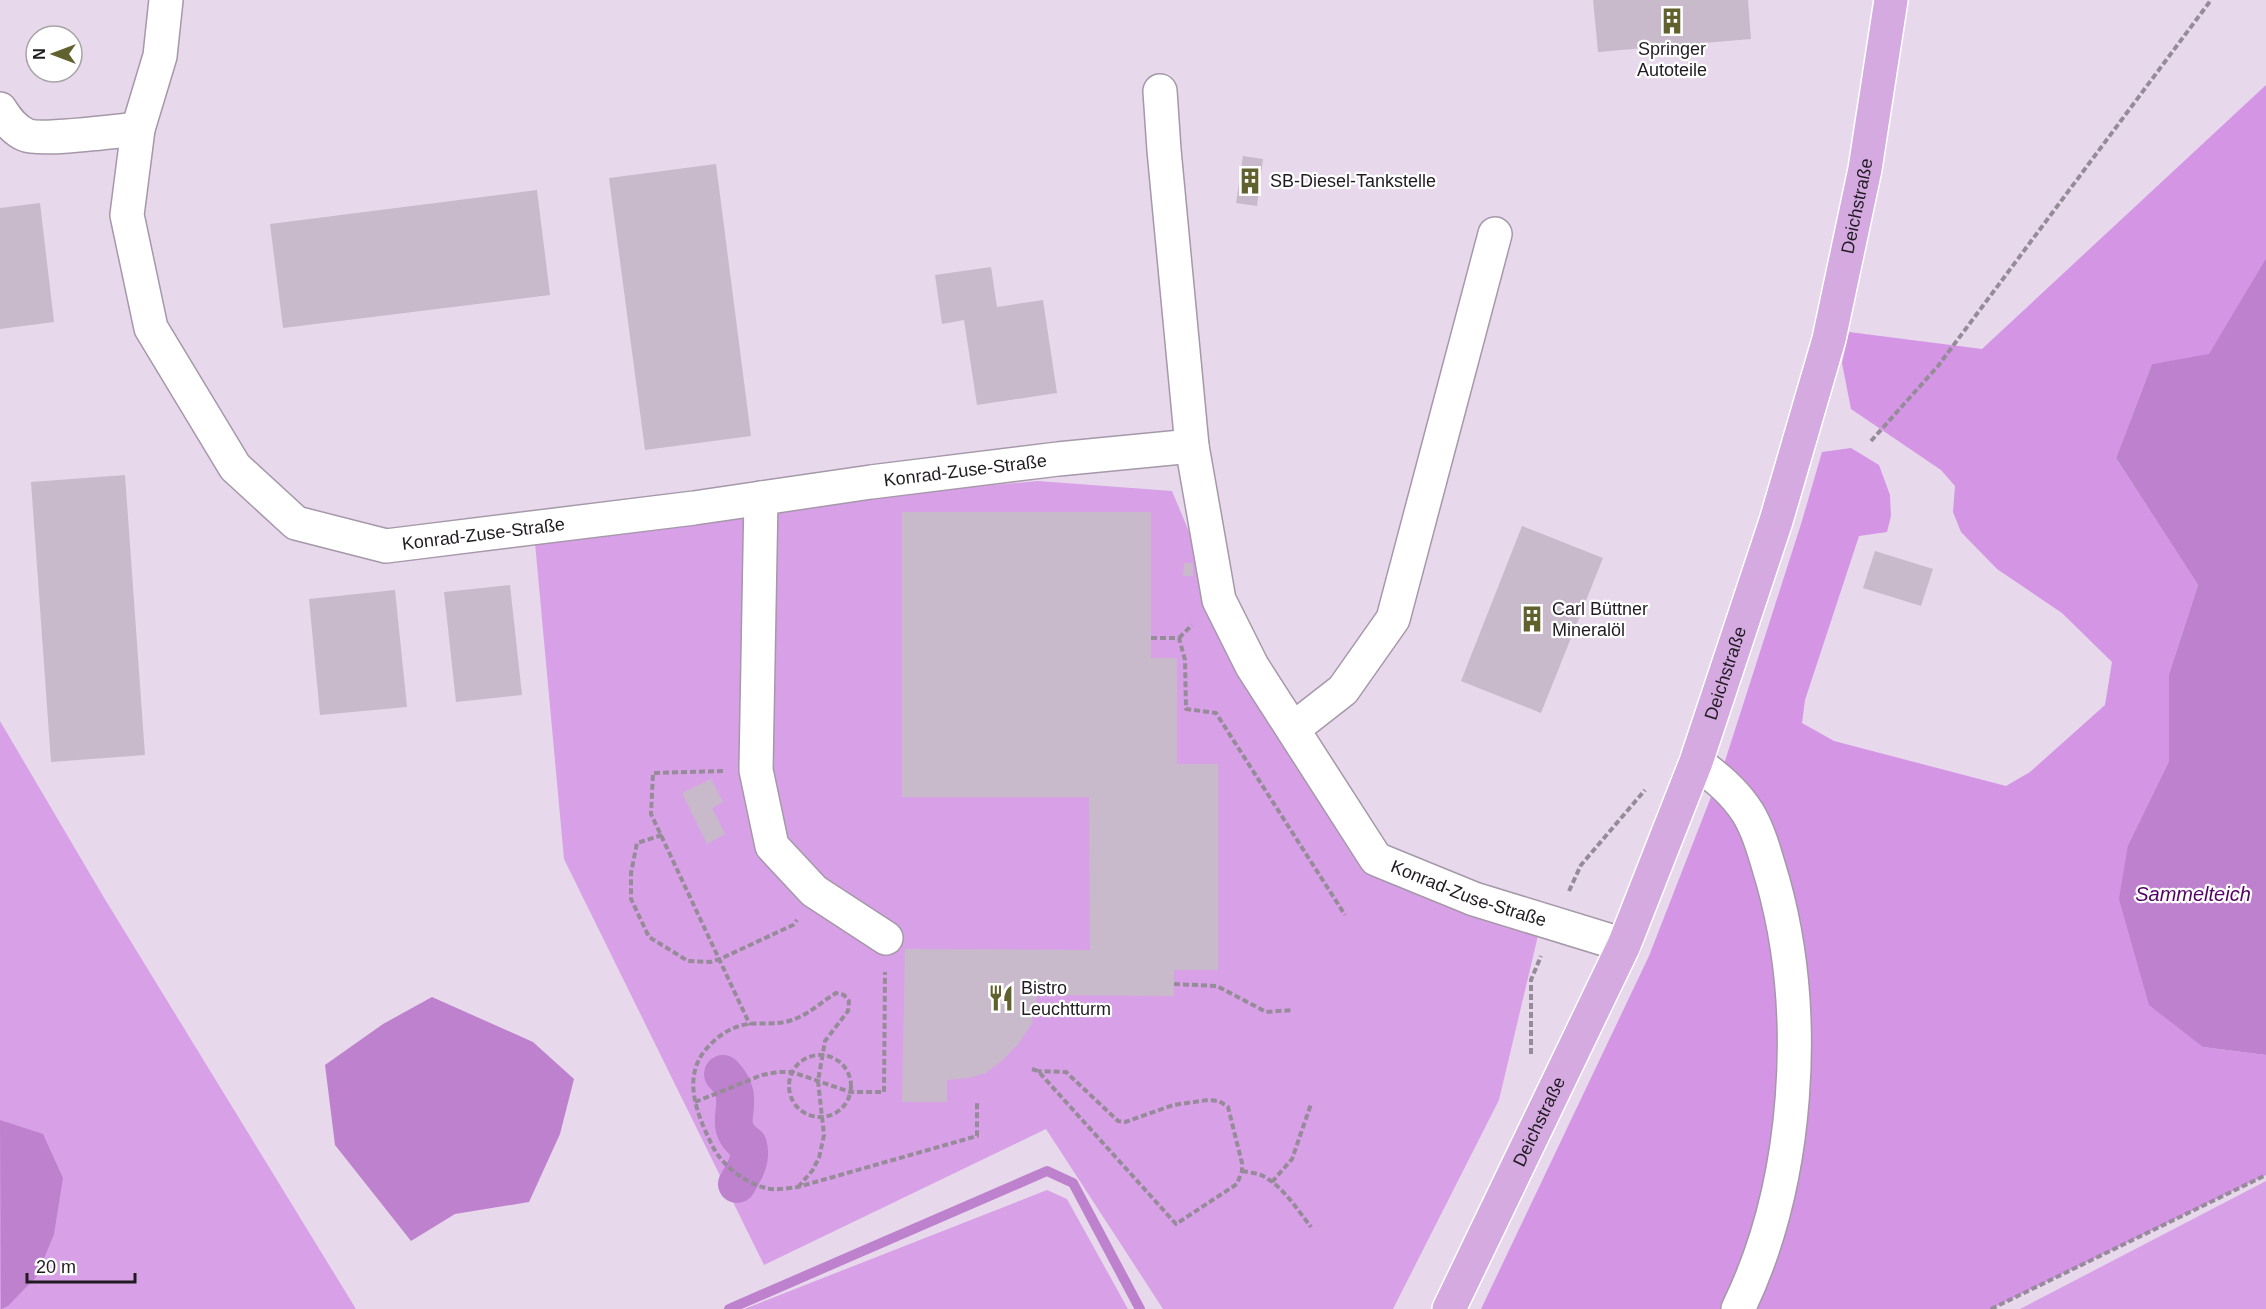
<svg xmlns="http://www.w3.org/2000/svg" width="2266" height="1309" font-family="Arial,sans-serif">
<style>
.green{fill:#d8a1e7}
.forest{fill:#d395e4}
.water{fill:#be81ce}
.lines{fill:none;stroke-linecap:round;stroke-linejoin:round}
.stream{stroke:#be81ce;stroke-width:10}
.canal{stroke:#be81ce;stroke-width:38}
.building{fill:#c8bacb}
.minor-casing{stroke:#a598a9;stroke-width:36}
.major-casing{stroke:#fff;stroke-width:36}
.path{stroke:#968b98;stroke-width:4;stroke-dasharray:6 3;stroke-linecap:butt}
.minor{stroke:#fff;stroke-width:33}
.major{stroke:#d4aae0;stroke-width:33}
.labels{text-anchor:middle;stroke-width:4.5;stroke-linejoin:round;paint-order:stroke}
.poi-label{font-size:18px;fill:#201b21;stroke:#fff;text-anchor:start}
.street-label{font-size:18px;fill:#201b21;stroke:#fff}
.water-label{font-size:20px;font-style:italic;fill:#506;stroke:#fff}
</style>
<rect width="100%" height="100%" fill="#e7d9eb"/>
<g class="green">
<polygon points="1038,481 1172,491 1238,649 1369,860 1541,923 1499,1100 1393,1309 1163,1309 1046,1129 764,1265 564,859 535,543 906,493"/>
<polygon points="0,721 103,896 356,1309 0,1309"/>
<polygon points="2266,1181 2266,1309 2020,1309"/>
<polygon points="1047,1190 1067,1199 1128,1309 744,1309"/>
</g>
<polygon class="forest" points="2266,85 2266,258 2209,355 2152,364 2116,458 2198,585 2169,674 2169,761 2128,845 2203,1047 2266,1055 2266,1175 1991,1309 1481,1309 1649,956 1725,761 1802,521 1822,452 1851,448 1879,465 1890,495 1891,516 1887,532 1859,536 1805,700 1802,723 1834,741 2006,786 2030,772 2105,705 2112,662 2062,613 1997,569 1961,532 1953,512 1955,486 1941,470 1851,409 1842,363 1849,332 1982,349"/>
<g class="water">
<polygon points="2266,258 2266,1055 2203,1047 2149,1005 2119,899 2128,845 2169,761 2169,674 2198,585 2116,458 2152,364 2209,354"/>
<polygon points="432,997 533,1042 574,1079 560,1134 529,1202 455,1214 411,1241 335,1145 325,1065 383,1024"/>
<polygon points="0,1120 43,1134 63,1178 54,1234 37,1276 8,1306 1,1309"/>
</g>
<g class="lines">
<polyline class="stream" points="729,1309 1047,1171 1073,1183 1140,1309"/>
<path class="canal" d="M723 1074C752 1103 716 1123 748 1145 752 1160 745 1170 737 1184"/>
</g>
<g class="building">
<polygon points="1593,0 1748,0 1751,39 1598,52"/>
<polygon points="1243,156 1263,159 1257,206 1236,203"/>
<polygon points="716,164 751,436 645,450 609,178"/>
<polygon points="537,190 550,295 283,328 270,224"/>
<polygon points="40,203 54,322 0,329 0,208"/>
<polygon points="991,267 997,307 1043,300 1057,393 977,405 964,320 942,324 935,275"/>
<polygon points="125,475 145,755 51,762 31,482"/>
<polygon points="902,512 1151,512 1151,658 1177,658 1177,764 1218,764 1218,970 1174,970 1174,996 1037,995 1032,1023 1019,1043 1004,1059 986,1073 969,1078 947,1080 947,1102 902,1102 905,949 1090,950 1089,797 902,797"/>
<polygon points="1522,526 1603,558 1541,713 1461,681"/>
<polygon points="1875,551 1933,569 1921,606 1863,588"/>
<polygon points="1184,563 1193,563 1193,576 1183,576"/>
<polygon points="510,585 522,695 456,702 444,592"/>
<polygon points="395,590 407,707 320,715 309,599"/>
<polygon points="711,779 723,802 712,808 725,834 707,844 682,793"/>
</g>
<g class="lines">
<g class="minor-casing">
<g id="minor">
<path id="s1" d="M166 0 160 56 138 129 127 215 151 328 235 467 296 523 386 546 694 508 871 482 1058 459 1192 446"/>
<path id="s2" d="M1160 91 1164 150 1192 446 1219 600 1252 666 1376 859 1474 899 1624 945"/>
<path d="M0 109C7 120 14 130 26 135 41 141 117 131 138 129"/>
<polyline points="761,498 756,770 772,846 814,891 886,938"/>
<polyline points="1293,729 1343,690 1393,619 1495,234"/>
<path d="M1696 762C1716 777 1734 791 1748 813 1760 833 1766 858 1773 881 1810 1014 1799 1184 1738 1309"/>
</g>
</g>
<g class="major-casing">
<g id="major">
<path id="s3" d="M1449 1309 1624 945 1696 762 1776 521 1829 339 1865 169 1891 0"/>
</g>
</g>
<g class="path">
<polyline points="1871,441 1938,366 2211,0"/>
<polyline points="1151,638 1179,638 1185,660 1186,709 1216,713 1345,915"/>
<polyline points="1179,638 1192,625"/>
<polyline points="723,771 653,773 651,814 750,1025"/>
<polyline points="662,835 637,843 631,873 631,899 649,937 688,961 710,962 720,959 793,925 797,920"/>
<polyline points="1569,891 1581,865 1645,790"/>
<polyline points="1174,984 1217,986 1266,1012 1293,1010"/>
<polyline points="1531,1054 1531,980 1541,956"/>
<circle cx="820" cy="1086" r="31"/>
<polyline points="1032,1069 1038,1071 1176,1224 1237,1184 1242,1171 1242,1163 1228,1107 1219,1101 1208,1100 1173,1105 1125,1122 1118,1121 1066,1072 1038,1071"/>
<polyline points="695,1102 762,1075 778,1072 792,1072 850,1092 884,1092 885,972"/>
<path d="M1242 1171C1248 1172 1255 1173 1261 1175 1282 1185 1297 1209 1311 1227"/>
<polyline points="1272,1182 1292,1159 1311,1104"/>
<path d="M798 1187 812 1171 819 1158 824 1135 818 1081 825 1041 848 1011 849 1001 844 995 836 993C820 1003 807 1016 789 1021 773 1026 754 1021 739 1026 727 1030 717 1037 709 1046 680 1075 697 1115 713 1147 723 1166 745 1183 766 1188 775 1191 788 1188 798 1187L977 1136V1103"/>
<polyline points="1991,1309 2266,1175"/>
</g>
<use href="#minor" class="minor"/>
<use href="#major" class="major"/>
</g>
<defs>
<g id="building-bare" transform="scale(2.07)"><path d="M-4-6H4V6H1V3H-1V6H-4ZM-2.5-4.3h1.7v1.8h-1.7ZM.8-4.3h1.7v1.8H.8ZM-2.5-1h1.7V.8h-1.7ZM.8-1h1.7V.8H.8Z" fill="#61612e" stroke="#fff" stroke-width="2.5" paint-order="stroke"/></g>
<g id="restaurant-bare" transform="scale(2.07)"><path d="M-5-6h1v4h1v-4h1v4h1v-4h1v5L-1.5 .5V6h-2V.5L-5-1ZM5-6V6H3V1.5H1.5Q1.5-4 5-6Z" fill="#61612e" stroke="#fff" stroke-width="2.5" paint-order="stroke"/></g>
</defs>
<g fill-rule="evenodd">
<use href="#building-bare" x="1672" y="21"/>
<use href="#building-bare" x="1250" y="181"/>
<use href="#building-bare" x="1532" y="619"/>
<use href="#restaurant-bare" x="1001" y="998"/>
</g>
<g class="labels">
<g class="poi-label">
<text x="1672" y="55" text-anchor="middle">Springer<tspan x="1672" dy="21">Autoteile</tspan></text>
<text x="1270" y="187">SB-Diesel-Tankstelle</text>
<text x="1552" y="615">Carl Büttner<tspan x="1552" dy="21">Mineralöl</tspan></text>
<text x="1021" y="994">Bistro<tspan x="1021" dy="21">Leuchtturm</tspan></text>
</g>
<g class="street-label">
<text dy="6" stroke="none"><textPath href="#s3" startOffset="1180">Deichstraße</textPath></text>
<text dy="6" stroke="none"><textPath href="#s1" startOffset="1257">Konrad-Zuse-Straße</textPath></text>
<text dy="6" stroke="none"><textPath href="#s1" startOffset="771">Konrad-Zuse-Straße</textPath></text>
<text dy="6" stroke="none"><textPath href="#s3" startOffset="694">Deichstraße</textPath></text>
<text dy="6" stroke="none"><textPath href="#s2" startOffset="915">Konrad-Zuse-Straße</textPath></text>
<text dy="6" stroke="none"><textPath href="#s3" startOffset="208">Deichstraße</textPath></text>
</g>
<g class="water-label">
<text x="2193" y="901">Sammelteich</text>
</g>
</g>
<g transform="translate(54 54) rotate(270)"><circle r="28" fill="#ffffff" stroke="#a6a4a6" stroke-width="1.5"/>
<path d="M0-4.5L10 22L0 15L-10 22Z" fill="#61612e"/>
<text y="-9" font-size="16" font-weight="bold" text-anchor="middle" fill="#201b21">N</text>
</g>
<path d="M27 1273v9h108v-9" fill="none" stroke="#201b21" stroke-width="3"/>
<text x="36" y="1273" font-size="18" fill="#201b21" stroke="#ffffff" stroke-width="4.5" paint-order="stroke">20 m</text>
</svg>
